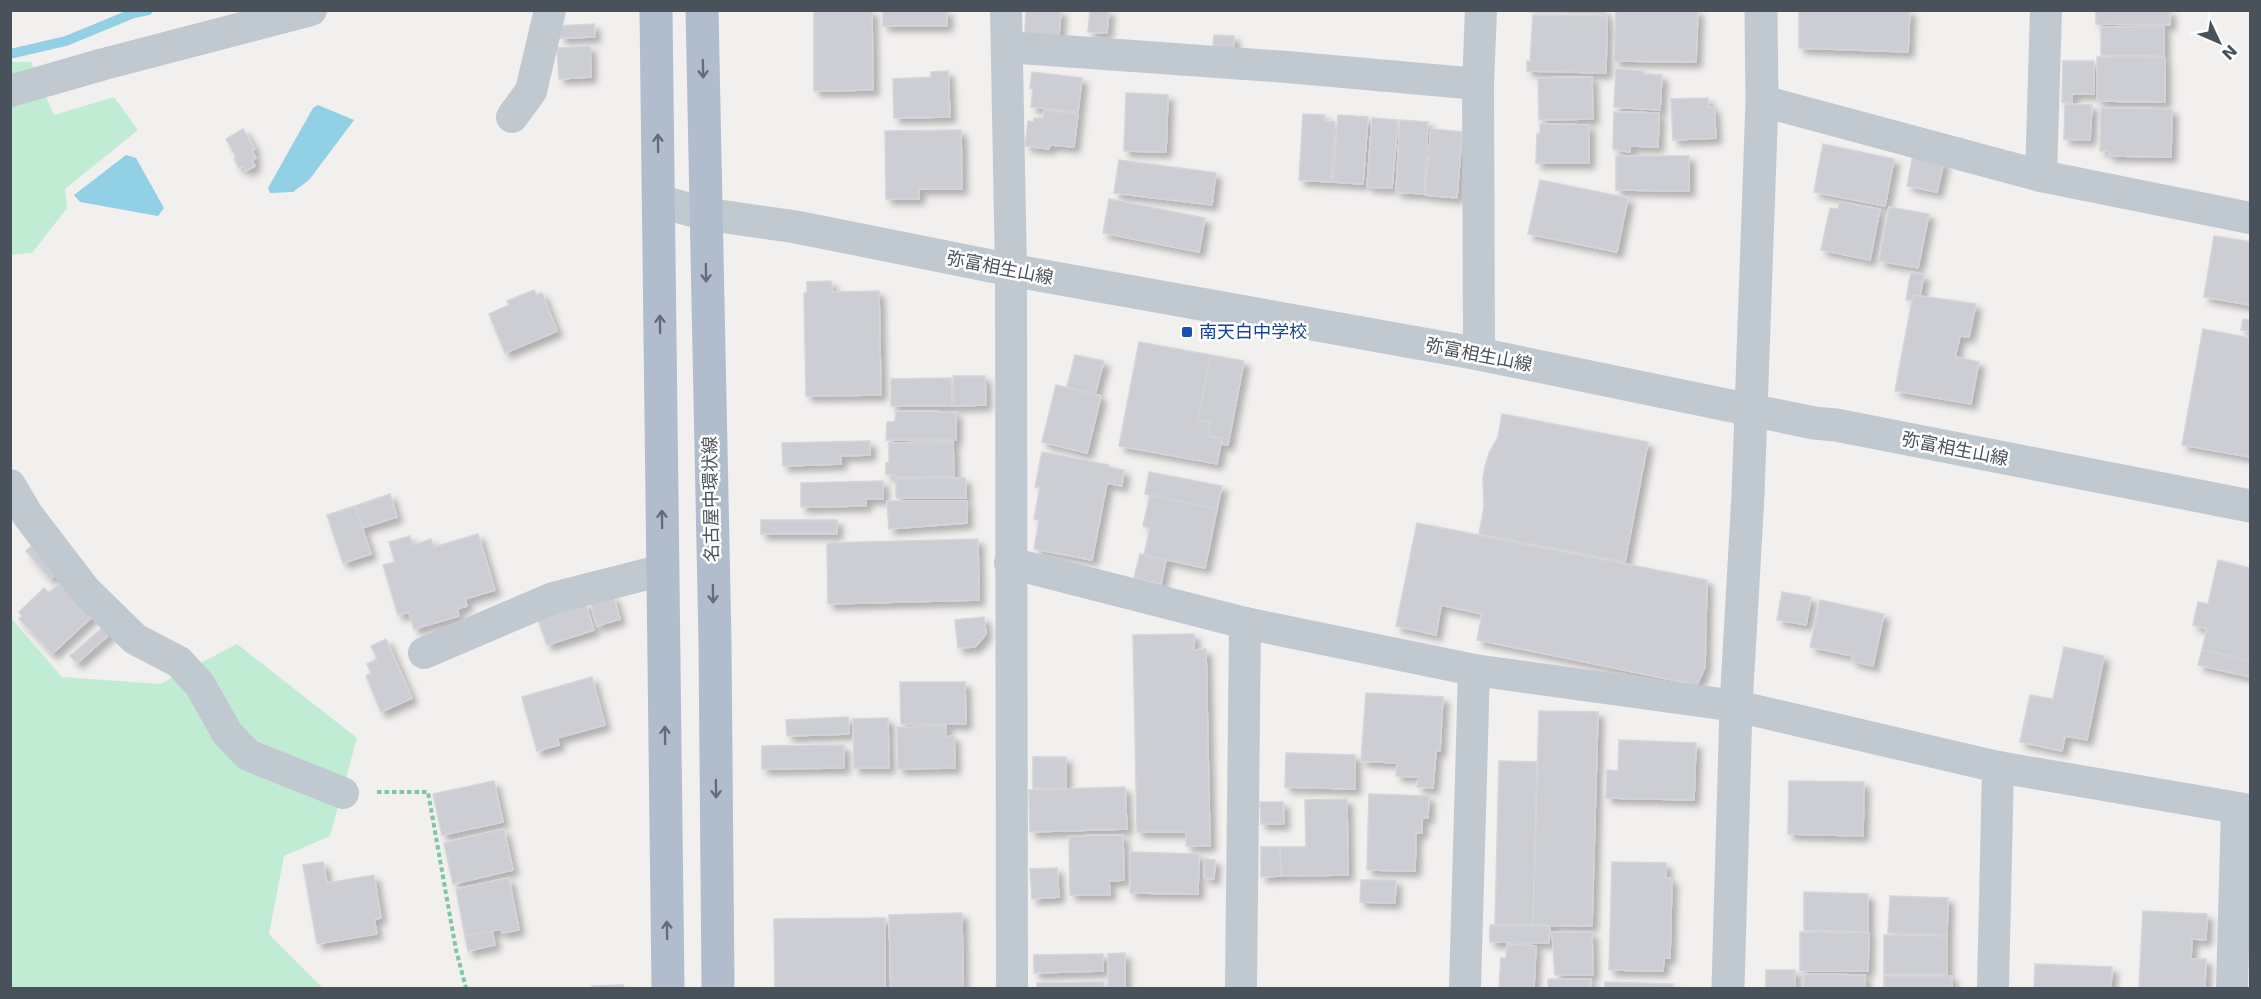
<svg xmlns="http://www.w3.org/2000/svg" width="2261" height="999" font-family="'DejaVu Sans','Noto Sans JP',sans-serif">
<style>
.green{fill:#c1ecd4}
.water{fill:#92d0e5}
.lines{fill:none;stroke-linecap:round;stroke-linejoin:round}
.stream{stroke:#92d0e5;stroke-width:10}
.building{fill:#ccced3;stroke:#d4d5da;stroke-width:1.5;filter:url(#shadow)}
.path{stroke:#7cc7a6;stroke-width:4;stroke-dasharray:4.5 3;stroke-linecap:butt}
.minor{stroke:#c1c9d0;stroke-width:32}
.tertiary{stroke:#c1c9d0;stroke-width:33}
.primary{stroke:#b1bdcc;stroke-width:33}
.oneway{stroke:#636d77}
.transit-dot{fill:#1a4fb4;stroke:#fff;stroke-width:2}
.labels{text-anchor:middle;stroke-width:5;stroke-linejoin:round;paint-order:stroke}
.street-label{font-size:18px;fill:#49525b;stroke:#fff}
.transit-label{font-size:18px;fill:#164399;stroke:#fff;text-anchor:start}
</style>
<defs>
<filter id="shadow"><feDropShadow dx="5.5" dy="5.5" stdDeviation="3" flood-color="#0004"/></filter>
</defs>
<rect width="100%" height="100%" fill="#f2efef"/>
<g class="green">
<polygon points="10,62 31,62 54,115 114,97 138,130 65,189 67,208 32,253 11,255"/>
<polygon points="10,617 62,677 160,684 237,644 357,738 330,836 284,856 269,934 323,988 11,988"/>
</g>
<g class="water">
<polygon points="318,105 354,120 309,180 293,192 270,193 268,188 313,108"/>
<polygon points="126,155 136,158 164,208 158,216 80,202 74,195"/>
</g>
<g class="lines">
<polyline class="stream" points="10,54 66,41 134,13 148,10"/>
</g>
<g class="building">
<polygon points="814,10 872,10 873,90 814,91"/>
<rect x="883" y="10" width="64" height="16"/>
<polygon points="1026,10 1061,10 1059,35 1025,33"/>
<polygon points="1084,10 1109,10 1107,33 1088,32 1090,11"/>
<polygon points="1530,10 1606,10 1605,14 1530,12"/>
<polygon points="1616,10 1698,10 1696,62 1614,61"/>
<polygon points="1799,10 1910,10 1908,52 1799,48"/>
<polygon points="2096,10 2170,10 2170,25 2096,24"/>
<polygon points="1533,15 1607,16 1606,73 1527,71 1527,61 1530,62"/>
<polygon points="594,24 595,37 560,38 560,26"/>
<polygon points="2101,27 2164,27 2164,56 2101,55"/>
<polygon points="1214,35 1234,36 1234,49 1213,47"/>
<polygon points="590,46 591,77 559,79 557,48"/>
<polygon points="2097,57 2165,58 2165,102 2097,101"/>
<polygon points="2063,61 2094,61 2094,94 2072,94 2072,102 2062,102"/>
<polygon points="1616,69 1643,71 1643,74 1662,75 1660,110 1614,107"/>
<polygon points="948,71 950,117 894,118 893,79 931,77 931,72"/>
<polygon points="1032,72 1082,78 1078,112 1031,107 1033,88 1030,88"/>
<polygon points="1592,77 1593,119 1539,120 1538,78"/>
<polygon points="1126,93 1168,95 1166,152 1124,151"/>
<polygon points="1708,98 1708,107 1714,107 1716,138 1673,140 1671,99"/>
<polygon points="2065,104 2092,105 2090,140 2064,139"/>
<polygon points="2101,108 2172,109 2171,157 2109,156 2109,151 2100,151"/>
<polygon points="1044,110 1078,114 1074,147 1050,145 1049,149 1025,146 1028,121 1034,122 1034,118 1043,118"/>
<polygon points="1614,112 1659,113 1658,147 1630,146 1630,152 1613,149"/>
<polygon points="1303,114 1325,115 1324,121 1335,122 1331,182 1299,180"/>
<polygon points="1338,115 1368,117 1363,184 1333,182"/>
<polygon points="1372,118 1398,120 1392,188 1367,187"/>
<polygon points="1400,120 1428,122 1424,194 1396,192"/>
<polygon points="1540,124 1589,125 1589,163 1536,163 1537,134 1540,134"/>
<polygon points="243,129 255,149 252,151 256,158 252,161 255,166 246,171 243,166 239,168 234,159 236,157 226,139"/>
<polygon points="1431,129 1462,132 1457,198 1425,195"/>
<polygon points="961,130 962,189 919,189 919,199 886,199 885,131"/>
<polygon points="1823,144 1894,159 1885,206 1814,192"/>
<polygon points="1913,155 1944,161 1937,192 1907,186"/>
<polygon points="1616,156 1689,156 1689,191 1616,190"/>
<polygon points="1119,160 1216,173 1212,205 1114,193"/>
<polygon points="1540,180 1628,198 1617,252 1528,234"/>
<polygon points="1109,199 1205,218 1199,252 1103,233"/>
<polygon points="1840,202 1880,209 1870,260 1821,250 1830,208 1838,209"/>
<polygon points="1889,207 1929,214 1918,268 1879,261"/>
<polygon points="2214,236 2250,242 2250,305 2204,297"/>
<polygon points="1911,272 1924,275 1920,296 1913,295 1912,300 1906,300"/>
<polygon points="831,281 832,292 879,291 881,395 806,396 804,293 807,293 807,282"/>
<polygon points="534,290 536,295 542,293 557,331 505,353 489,314 509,305 507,301"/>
<polygon points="1913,295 1976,304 1969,337 1960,336 1955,357 1979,362 1971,404 1895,391"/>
<polygon points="2243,319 2250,320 2250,331 2241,330"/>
<polygon points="2203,329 2250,338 2250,457 2182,445"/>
<polygon points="1139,342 1211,355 1198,420 1210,422 1208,436 1222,438 1217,464 1119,446"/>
<polygon points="1075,355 1104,361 1095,395 1067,387"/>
<polygon points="1211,355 1244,361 1228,445 1221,444 1222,438 1208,436 1210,422 1198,420"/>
<polygon points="953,376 985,376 986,405 954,406"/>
<polygon points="951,378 952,406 891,406 891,379"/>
<polygon points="1056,385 1101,396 1087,453 1042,442"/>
<polygon points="896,411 956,412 956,440 886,440 887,422 895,422"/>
<polygon points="1502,414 1648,442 1625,562 1479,534 1484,507 1483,478 1485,467 1489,453 1498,437"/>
<polygon points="870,441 870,455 841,456 841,464 783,466 782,443"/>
<polygon points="953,442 954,476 894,477 894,474 886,475 886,463 889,462 889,443"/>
<polygon points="1042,452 1109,465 1108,467 1124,470 1122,486 1107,483 1092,560 1034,549 1039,520 1034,519 1040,487 1035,487"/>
<polygon points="1149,472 1222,486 1217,509 1145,494"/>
<polygon points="965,478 966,498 896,498 896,479"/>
<polygon points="883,481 883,499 866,499 866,506 801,507 801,483"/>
<polygon points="390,494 397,517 362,528 355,506"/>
<polygon points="1150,495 1217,509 1205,568 1144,555 1150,528 1143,526"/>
<polygon points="887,501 967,501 967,523 889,529"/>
<polygon points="355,506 371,554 343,563 327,515"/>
<rect x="761" y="520" width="76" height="14"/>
<polygon points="1417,523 1707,580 1705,667 1697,685 1477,640 1482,614 1441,605 1436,635 1396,626"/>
<polygon points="478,534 495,590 465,599 467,606 457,609 459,616 414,629 409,612 398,615 383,565 395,562 389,542 410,536 413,545 431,539 434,547"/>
<polygon points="978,539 979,600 828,604 827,543"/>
<polygon points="37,541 61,570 50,579 26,551"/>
<polygon points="1140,554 1166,560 1161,584 1134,578"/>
<polygon points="2218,560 2250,568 2250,661 2202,650 2207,629 2193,625 2198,602 2208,604"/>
<polygon points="62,581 94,615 52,654 19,619 22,616 19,612 44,588 49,593"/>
<polygon points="1782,592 1811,597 1806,625 1777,620"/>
<polygon points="613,595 620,619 597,626 590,601"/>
<polygon points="1820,600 1884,614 1873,666 1852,661 1853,656 1810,647"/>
<polygon points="585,602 594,630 547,645 537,616"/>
<polygon points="984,617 986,634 975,647 958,648 955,620"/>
<polygon points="104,626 111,633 77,663 70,656"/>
<polygon points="1194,634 1194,650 1206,649 1210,846 1186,846 1186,832 1137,832 1133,635"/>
<polygon points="386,639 412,698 381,712 366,676 371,673 367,664 377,659 371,646"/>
<polygon points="2064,647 2104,656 2087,740 2065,736 2062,751 2020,742 2030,695 2053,699"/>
<polygon points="2202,650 2250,661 2250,677 2198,665"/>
<polygon points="592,677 605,725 557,738 559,745 537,751 522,697"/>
<polygon points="900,682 965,682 966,724 901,724"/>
<polygon points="1366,693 1443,697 1440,751 1436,751 1433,788 1417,787 1418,777 1396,776 1397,763 1361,761"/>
<polygon points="1539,711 1598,712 1592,926 1533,925"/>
<polygon points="848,717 849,734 787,736 786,720"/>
<polygon points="888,718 889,768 854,768 853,719"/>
<polygon points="946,726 946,737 954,736 955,768 898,769 897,727"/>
<polygon points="1619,740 1696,743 1694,800 1606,798 1607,770 1618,771"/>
<polygon points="844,745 844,768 762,769 762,746"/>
<polygon points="1286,753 1355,755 1355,789 1285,787"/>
<rect x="1033" y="757" width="33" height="31"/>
<polygon points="1499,761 1537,762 1533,925 1495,924"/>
<polygon points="494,781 503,822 442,835 433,794"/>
<polygon points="1789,781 1864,782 1863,836 1788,834"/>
<polygon points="1125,787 1127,829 1030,832 1029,790"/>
<polygon points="1369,794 1429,796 1428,818 1422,818 1422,833 1416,833 1415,871 1367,870"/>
<polygon points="1347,799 1348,875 1281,876 1280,847 1306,847 1305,800"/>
<polygon points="1260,802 1283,802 1284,824 1261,824"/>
<polygon points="504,829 513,870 453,884 444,843"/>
<polygon points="1123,835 1124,880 1109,881 1110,895 1070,895 1069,836"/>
<polygon points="1261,847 1280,847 1281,876 1261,877"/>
<polygon points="1130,852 1199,854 1198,894 1130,893"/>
<polygon points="1205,859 1215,860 1214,879 1204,878"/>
<polygon points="323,862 327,883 374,875 381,918 374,919 377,934 317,944 303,865"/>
<polygon points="1612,862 1666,863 1666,878 1672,879 1670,958 1664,958 1663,971 1609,970"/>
<polygon points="1057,868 1059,897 1032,899 1030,869"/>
<polygon points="509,878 519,930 502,933 501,929 465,936 456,889"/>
<polygon points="1361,880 1396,880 1395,903 1360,902"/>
<polygon points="1804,892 1868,894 1868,932 1804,930"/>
<polygon points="1890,896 1948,898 1947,935 1888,933"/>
<polygon points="2143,911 2207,914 2206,940 2192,939 2191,959 2206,959 2205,988 2139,988"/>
<polygon points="962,913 963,988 891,988 889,915"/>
<polygon points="885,918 885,988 775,988 774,919"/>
<polygon points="1490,925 1550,926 1549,943 1490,942"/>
<polygon points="492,931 495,945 468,951 465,936"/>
<polygon points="1552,932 1592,932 1593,975 1555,975"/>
<polygon points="1800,932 1869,933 1868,971 1800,971"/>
<polygon points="1884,935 1947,936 1947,974 1884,974"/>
<polygon points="1507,944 1536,946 1534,988 1499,988 1501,958 1506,958"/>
<polygon points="1125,953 1125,988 1108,988 1108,954"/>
<polygon points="1103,954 1103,971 1034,973 1034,955"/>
<polygon points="2035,964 2112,967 2111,988 2034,988"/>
<rect x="1766" y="970" width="29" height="18"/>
<polygon points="1804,974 1865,975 1865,988 1804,988"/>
<rect x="1884" y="976" width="68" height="12"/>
<rect x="1548" y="979" width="43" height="9"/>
<polygon points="1104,982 1104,988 1037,988 1037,983"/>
<polygon points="1605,982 1673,984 1672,988 1605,988"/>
<polygon points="623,985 623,988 592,988 592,986"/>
</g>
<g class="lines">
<polyline class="path" points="377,792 428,792 456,950 466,988"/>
<g class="minor">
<polyline points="1006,10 1011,270 1012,988"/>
<polyline points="1007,47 1287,67 1478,84"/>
<polyline points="10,91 104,64 311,10"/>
<polyline points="1762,101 2041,176 2250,218"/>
<polyline points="512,117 531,91 550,10"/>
<polyline points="2041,176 2046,10"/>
<polyline points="1479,354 1478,84 1481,10"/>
<polyline points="10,485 27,514 85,590 135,639 179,662 200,685 227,733 248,755 343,793"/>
<polyline points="1010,563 1245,623 1474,670 1736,706 1998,767 2250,810"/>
<polyline points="424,653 553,598 663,570"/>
<polyline points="1241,988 1245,623"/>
<polyline points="1465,988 1474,670"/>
<polyline points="1993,988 1998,767"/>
<polyline points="2232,988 2237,808"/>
</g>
<g class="tertiary">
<polyline points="659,201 705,214 796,227 1011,270 1479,354 1814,423 1836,425 2250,506"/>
<polyline points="1728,988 1736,706 1748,495 1762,101 1761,10"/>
</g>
<g class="primary">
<polyline points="656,10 668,988"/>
<polyline points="702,10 715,643 718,988"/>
</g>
</g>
<defs><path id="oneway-shaft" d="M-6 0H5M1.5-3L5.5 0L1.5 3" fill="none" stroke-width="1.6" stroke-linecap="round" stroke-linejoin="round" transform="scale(1.5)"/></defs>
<g class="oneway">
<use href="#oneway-shaft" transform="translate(703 69) rotate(89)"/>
<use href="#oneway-shaft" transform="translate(658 143) rotate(-91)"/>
<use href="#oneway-shaft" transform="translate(706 273) rotate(89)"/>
<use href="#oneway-shaft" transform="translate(660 324) rotate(-91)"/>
<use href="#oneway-shaft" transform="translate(662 519) rotate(-91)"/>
<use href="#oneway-shaft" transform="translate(713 594) rotate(89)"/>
<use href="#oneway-shaft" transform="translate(665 735) rotate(-91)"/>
<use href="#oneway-shaft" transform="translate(716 789) rotate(89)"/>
<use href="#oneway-shaft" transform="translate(667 930) rotate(-91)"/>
</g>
<rect class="transit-dot" x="1181" y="326" width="12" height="12" rx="3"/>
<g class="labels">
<g class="street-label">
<text transform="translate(1000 268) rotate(11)" y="6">弥富相生山線</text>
<text transform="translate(1479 355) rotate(11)" y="6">弥富相生山線</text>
<text transform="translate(1955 449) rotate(11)" y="6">弥富相生山線</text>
<text transform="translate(711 499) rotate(-91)" y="6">名古屋中環状線</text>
</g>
<g class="transit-label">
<text x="1199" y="338">南天白中学校</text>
</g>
</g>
<rect width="2261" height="999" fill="none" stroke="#49525b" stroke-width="24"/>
<g transform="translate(2219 42) rotate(134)" stroke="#ffffff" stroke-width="4.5" paint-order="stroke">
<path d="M0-4.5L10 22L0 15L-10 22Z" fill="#49525b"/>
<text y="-9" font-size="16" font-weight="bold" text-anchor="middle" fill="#49525b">N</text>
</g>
</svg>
